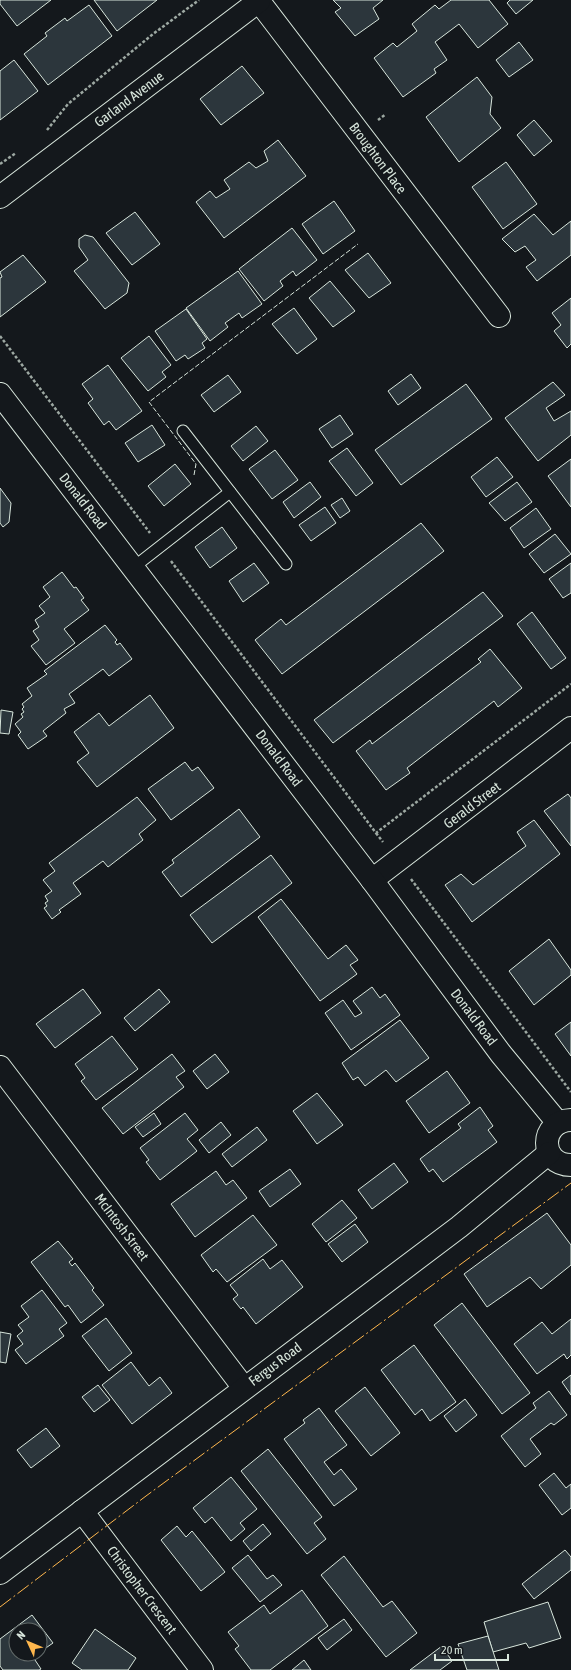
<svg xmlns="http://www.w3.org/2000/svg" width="571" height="1670" font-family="'Asap Condensed',sans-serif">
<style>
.building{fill:#2c363c;stroke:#d8e6dc}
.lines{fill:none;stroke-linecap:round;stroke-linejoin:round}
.service-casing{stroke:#d8e6dc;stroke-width:13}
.minor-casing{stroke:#d8e6dc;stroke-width:24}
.tertiary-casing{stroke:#d8e6dc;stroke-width:24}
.path{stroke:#9da8a2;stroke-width:2.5;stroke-dasharray:3 2;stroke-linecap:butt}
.service{stroke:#14181c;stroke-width:11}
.minor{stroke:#14181c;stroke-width:22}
.tertiary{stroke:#14181c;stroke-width:22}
.fence{stroke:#d8e6dc;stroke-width:1;stroke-dasharray:5 2;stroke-linecap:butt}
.power{stroke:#ffb74d;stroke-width:1;stroke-dasharray:14 3 2 3;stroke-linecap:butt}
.labels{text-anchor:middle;stroke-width:3;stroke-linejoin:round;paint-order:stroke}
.street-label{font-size:14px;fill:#d8e6dc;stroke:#14181c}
</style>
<rect width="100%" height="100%" fill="#14181c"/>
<g class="building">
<polygon points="0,0 51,0 17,26 0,4"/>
<polygon points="94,0 157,0 117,31"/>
<polygon points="333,0 383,0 373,8 379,19 355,36 335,12 341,8"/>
<polygon points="451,0 489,0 508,24 478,48 459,24 435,42 447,60 434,69 436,73 403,97 374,58 393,43 397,47 417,31 412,24 435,5 439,9"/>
<polygon points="510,0 533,0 516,14 507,3"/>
<polygon points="89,5 112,36 48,85 24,54 47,36 45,33 65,18 67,21"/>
<polygon points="519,42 533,60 509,77 496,60"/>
<polygon points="14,60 38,91 0,120 0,71"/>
<polygon points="242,66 264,93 221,125 200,99"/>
<polygon points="477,77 492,97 490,114 501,128 459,162 426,117"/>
<polygon points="534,120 552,141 534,156 517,135"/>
<polygon points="278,140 306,176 224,238 196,202 210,191 216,198 230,189 224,180 249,162 256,168 268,161 264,151"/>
<polygon points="506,162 537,204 503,229 472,187"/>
<polygon points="334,201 355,231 323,254 302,224"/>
<polygon points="135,212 160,244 132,265 106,233"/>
<polygon points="534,214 553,235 571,221 571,255 537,281 526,267 536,260 525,246 515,252 502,239"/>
<polygon points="292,228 317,260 296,276 293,271 280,281 283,286 264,301 239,269"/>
<polygon points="85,235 93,237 129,283 127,293 105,309 74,271 88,260 79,247 79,239"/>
<polygon points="368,253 391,283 369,298 345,270"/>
<polygon points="23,255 46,282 0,317 0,278 2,277 0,272"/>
<polygon points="238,271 262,304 242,318 239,313 225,323 228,327 210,341 186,308"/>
<polygon points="330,281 355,311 333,327 309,298"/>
<polygon points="571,298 571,344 567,348 554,331 561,325 552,313"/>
<polygon points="294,308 317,339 297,354 272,324"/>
<polygon points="186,309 207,339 202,343 205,348 188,359 185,355 176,361 155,331"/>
<polygon points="149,336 171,365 162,372 166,377 148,391 121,358"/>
<polygon points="108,365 142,411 116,430 109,421 104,425 88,403 93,399 82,384"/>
<polygon points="411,374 421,388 398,405 388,391"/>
<polygon points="228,375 241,392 214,412 201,395"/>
<polygon points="553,382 565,395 546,408 554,421 571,411 571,435 538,461 505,418"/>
<polygon points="466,384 492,419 401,485 375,450"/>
<polygon points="340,415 353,434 332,448 319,429"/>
<polygon points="152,425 165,445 138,462 125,443"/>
<polygon points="256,426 268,441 243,461 231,446"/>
<polygon points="347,448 373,483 356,496 329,461"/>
<polygon points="275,450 298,480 272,499 249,469"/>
<polygon points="497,457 513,477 486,497 471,477"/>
<polygon points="571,459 571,507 548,476"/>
<polygon points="175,464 191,484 164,506 148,486"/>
<polygon points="310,482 321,497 294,518 283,502"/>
<polygon points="517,482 532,502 505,521 489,503"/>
<polygon points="0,488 11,503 9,522 3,527 0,523"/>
<polygon points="342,498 350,511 340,518 331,505"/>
<polygon points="325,507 336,523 311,541 299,525"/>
<polygon points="536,508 551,529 524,548 510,528"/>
<polygon points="421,523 444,551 282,674 255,640 281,619 286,625"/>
<polygon points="222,527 237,548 210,568 195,547"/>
<polygon points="555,534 571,554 544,573 529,554"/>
<polygon points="254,563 269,583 243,602 229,581"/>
<polygon points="571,563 571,593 563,598 549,579"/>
<polygon points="62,572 74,588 76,587 84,598 81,600 89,610 64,629 75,643 46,665 31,646 39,640 33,631 39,627 35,620 45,613 39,606 50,597 43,587"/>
<polygon points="483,592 503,616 333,743 314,720"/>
<polygon points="532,612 566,658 551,669 517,624"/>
<polygon points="105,625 117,640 115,642 117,645 120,643 132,659 109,676 103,669 69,694 75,703 64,709 66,713 43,731 47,736 28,749 18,735 21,732 15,724 23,717 21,714 24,712 22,709 24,707 22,704 32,696 27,688 47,674 44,671"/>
<polygon points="490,649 522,688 498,707 494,701 407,768 410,773 386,790 356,751 370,740 372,744 481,662 478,659"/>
<polygon points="150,695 174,728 97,787 77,762 89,753 74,732 99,713 109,726"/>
<polygon points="1,710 13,712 9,734 0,733"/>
<polygon points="185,762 192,771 198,767 214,788 171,820 148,789"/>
<polygon points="568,794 571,798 571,846 544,811"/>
<polygon points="137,797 156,820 139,834 143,840 108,867 103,861 73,883 81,894 59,910 61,912 52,919 44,908 47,906 45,903 48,901 45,896 52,891 43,880 55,871 49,863"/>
<polygon points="239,809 260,837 181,897 162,872 174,863 172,860"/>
<polygon points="534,820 560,854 472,922 445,885 461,874 473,885 526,846 517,832"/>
<polygon points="271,855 292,883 212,943 190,915"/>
<polygon points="281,899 328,959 346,945 358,960 350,965 357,974 320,1001 258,917"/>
<polygon points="549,939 571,970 571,975 534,1005 509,971"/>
<polygon points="372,987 380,998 385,994 400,1015 351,1050 325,1013 343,1000 355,1017 362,1013 353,1001"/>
<polygon points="83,989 101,1013 55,1048 36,1024"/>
<polygon points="159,989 170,1002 135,1031 124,1018"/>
<polygon points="400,1020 429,1058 396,1082 386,1070 365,1086 358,1077 353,1080 342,1063"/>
<polygon points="571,1022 571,1056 555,1034"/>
<polygon points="112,1036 138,1069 96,1100 81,1081 85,1078 75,1064"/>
<polygon points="172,1054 185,1071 176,1077 184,1087 123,1134 102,1108"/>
<polygon points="215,1054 229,1072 207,1089 193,1071"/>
<polygon points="447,1071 470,1103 429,1133 406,1101"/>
<polygon points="317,1093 343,1125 317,1144 293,1111"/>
<polygon points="480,1107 493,1126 488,1130 497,1142 443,1182 433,1169 429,1172 420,1159 461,1128 458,1124"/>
<polygon points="154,1113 161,1124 143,1137 135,1127"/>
<polygon points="185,1113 198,1130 187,1139 197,1151 160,1180 146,1162 149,1160 140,1148"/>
<polygon points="221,1122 231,1135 209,1153 199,1140"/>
<polygon points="257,1127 267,1140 232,1167 222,1154"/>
<polygon points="394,1163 408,1182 372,1209 358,1190"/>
<polygon points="290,1169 301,1184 270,1207 259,1191"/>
<polygon points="216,1171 226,1185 233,1180 247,1198 195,1237 171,1204"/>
<polygon points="342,1200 357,1218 326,1242 312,1224"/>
<polygon points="547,1213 571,1245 571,1265 541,1289 530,1277 487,1307 464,1274"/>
<polygon points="253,1215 277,1245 227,1282 216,1269 213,1272 201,1255"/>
<polygon points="355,1224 368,1242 342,1262 328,1244"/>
<polygon points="58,1241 73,1259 69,1262 72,1266 75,1263 94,1288 92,1290 104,1305 81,1323 68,1305 65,1307 31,1262"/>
<polygon points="263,1259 270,1269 282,1260 303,1287 256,1324 243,1307 241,1309 233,1299 238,1295 230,1285"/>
<polygon points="42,1290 67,1323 59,1329 64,1336 26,1364 15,1350 23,1344 17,1336 23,1331 18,1325 29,1317 21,1306"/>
<polygon points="462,1303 530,1393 502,1414 434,1325"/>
<polygon points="106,1318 132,1353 109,1371 82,1336"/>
<polygon points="571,1319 571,1355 567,1359 564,1354 537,1374 514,1344 542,1322 552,1334"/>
<polygon points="0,1332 11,1334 6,1363 0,1362"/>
<polygon points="414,1345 456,1402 430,1421 422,1409 415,1415 381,1370"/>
<polygon points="131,1362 149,1386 160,1377 172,1393 132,1424 102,1385"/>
<polygon points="571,1375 571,1395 562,1382"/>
<polygon points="98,1385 110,1400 94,1412 82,1397"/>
<polygon points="365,1387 400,1433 371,1456 335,1411"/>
<polygon points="549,1391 567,1415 554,1425 551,1423 530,1439 541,1454 525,1467 501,1436 536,1408 533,1403"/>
<polygon points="465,1399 477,1415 456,1432 444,1416"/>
<polygon points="319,1408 347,1445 324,1462 334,1475 341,1469 357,1489 334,1506 284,1439 305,1423 303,1420"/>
<polygon points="46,1428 60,1446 31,1468 17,1450"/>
<polygon points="268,1449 322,1517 314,1523 326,1539 307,1554 241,1471"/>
<polygon points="554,1473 566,1488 571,1484 571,1508 562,1515 539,1485"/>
<polygon points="231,1477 257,1509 240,1523 245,1529 231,1541 212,1517 205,1523 193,1508"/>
<polygon points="263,1524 271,1534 251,1551 243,1541"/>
<polygon points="177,1526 186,1537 192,1531 225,1572 201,1591 161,1540"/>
<polygon points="565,1550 571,1557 571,1570 534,1599 522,1584"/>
<polygon points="248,1555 267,1579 273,1575 282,1585 260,1602 232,1568"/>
<polygon points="344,1556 383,1607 392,1601 417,1633 386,1657 321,1575"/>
<polygon points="302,1590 328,1626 270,1670 251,1670 235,1649 239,1646 228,1632 264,1605 270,1614"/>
<polygon points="548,1602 561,1638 529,1648 526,1643 493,1652 484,1622"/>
<polygon points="32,1615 53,1643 40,1652 40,1630 16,1630 16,1654 37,1654 33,1657 41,1669 39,1670 3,1670 0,1666 0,1639"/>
<polygon points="344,1619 352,1630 327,1650 318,1638"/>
<polygon points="95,1629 136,1658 128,1670 82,1670 72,1663"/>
<polygon points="488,1636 499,1670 467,1670 458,1644"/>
<polygon points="442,1646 452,1661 440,1670 410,1670"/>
<polygon points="304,1660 311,1670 292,1670"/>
</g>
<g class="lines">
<g class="service-casing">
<g id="service">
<polyline points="183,431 286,564"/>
<polyline points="134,567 230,492"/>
</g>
</g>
<g class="minor-casing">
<g id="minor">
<polyline points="258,0 499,316"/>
<polyline points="0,197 259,1"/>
<polyline points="372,880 571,728"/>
<polyline points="0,1067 244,1388"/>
<polyline points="82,1511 202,1670"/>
</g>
</g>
<g class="tertiary-casing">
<g id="tertiary">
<polyline points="0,394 372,880 501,1054 558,1123"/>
<path d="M571 1120C539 1121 539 1165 571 1165"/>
<polyline points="0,1573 459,1227 549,1153"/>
</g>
</g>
<g class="path">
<polyline points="378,120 386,114"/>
<polyline points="47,130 68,104 153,34 199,0"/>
<polyline points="0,164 16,153"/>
<polyline points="0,336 150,533"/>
<polyline points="171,561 376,833 571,684"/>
<polyline points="376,833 383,842"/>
<polyline points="411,879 571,1092"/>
</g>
<use href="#service" class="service"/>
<use href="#minor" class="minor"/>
<use href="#tertiary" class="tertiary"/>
<polyline class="fence" points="194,475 196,464 149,402 358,244"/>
<polyline class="power" points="0,1607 146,1496 571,1183"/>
</g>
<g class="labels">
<g class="street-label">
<text transform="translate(129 99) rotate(-37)" y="5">Garland Avenue</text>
<text transform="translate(378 158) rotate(53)" y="5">Broughton Place</text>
<text transform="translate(83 501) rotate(52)" y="5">Donald Road</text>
<text transform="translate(279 758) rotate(53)" y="5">Donald Road</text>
<text transform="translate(472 805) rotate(-37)" y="5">Gerald Street</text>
<text transform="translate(474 1017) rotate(53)" y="5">Donald Road</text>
<text transform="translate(122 1227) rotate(53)" y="5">McIntosh Street</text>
<text transform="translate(275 1364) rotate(-37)" y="5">Fergus Road</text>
<text transform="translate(142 1590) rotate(53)" y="5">Christopher Crescent</text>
</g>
</g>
<g transform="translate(28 1642) rotate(314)"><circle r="19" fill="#14181c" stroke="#626a69"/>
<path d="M0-3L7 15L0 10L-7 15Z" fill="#ffb74d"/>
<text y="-6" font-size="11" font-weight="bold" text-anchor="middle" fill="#d8e6dc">N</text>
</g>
<path d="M435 1654v6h73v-6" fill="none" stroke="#d8e6dc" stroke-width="2"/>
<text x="441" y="1654" font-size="12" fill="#d8e6dc" stroke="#14181c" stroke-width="3" paint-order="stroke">20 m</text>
</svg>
